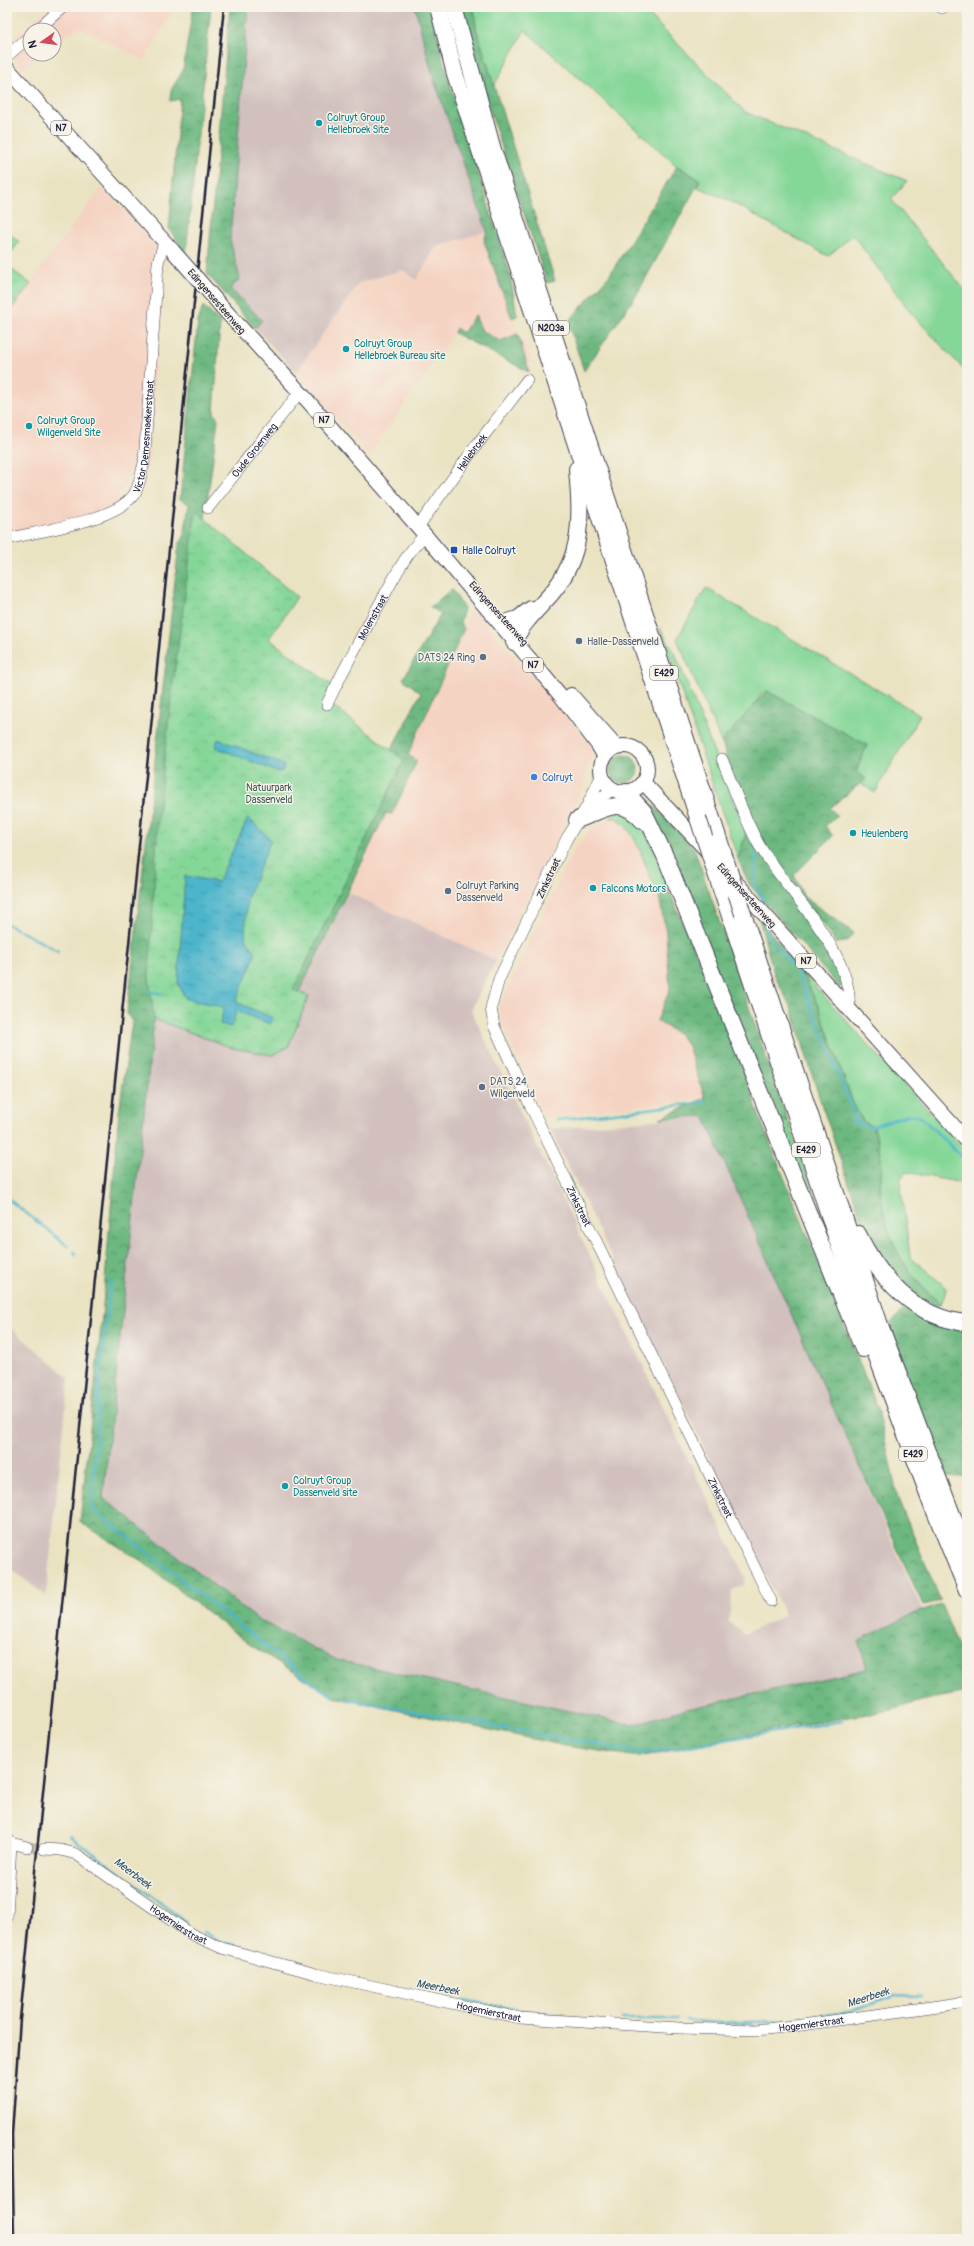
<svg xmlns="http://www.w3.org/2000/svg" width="974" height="2246" font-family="Pangolin,sans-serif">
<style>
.built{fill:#f5d3c2}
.industrial{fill:#d1c0bd}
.grass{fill:#85d798;stroke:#547c6a}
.forest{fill:url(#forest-crowns);stroke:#476d5e}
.park{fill:url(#park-crowns);stroke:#547c6a}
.water{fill:url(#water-ripples);stroke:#386c83}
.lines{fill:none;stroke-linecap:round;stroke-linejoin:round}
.stream{stroke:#4db5cb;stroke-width:2.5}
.minor-tunnel{stroke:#c2bca7;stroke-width:11;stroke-dasharray:11 5.5;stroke-linecap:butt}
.minor-casing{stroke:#403f4f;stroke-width:12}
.major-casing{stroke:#403f4f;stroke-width:16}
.highway-casing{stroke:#403f4f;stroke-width:18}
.minor{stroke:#fff;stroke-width:11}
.major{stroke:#fff;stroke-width:14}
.highway{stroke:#fff;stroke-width:16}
.rail{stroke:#22223b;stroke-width:2.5}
.major-bridge-casing{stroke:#403f4f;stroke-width:16;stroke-linecap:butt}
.highway-bridge-casing{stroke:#403f4f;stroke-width:18;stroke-linecap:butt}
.major-bridge{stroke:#fff;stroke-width:14}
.highway-bridge{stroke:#fff;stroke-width:16}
.culture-dot{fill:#0f9aa8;stroke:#f7f3e8;stroke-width:1.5}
.transit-dot{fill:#1a4fb4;stroke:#f7f3e8;stroke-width:1.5}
.service-dot{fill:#5c6f8a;stroke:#f7f3e8;stroke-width:1.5}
.shop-dot{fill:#3f7fe0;stroke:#f7f3e8;stroke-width:1.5}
.labels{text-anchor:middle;stroke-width:3;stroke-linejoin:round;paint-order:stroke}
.shield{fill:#f7f3e8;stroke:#62616f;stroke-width:1}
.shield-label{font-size:9px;font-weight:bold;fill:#22223b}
.culture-label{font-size:10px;fill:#0d838f;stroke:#f7f3e8;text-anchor:start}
.street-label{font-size:10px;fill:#22223b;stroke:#f7f3e8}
.transit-label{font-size:10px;fill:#164399;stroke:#f7f3e8;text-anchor:start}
.service-label{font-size:10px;fill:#4e5e75;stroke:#f7f3e8;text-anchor:start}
.shop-label{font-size:10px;fill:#366cbe;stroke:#f7f3e8;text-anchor:start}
.park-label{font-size:10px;fill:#405857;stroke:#f7f3e8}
.water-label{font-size:11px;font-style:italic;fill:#31556d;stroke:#f7f3e8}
</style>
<defs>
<pattern id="forest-crowns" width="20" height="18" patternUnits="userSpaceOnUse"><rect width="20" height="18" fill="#6cb880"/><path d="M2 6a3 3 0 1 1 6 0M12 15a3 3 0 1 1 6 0" fill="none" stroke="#58956a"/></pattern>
<pattern id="park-crowns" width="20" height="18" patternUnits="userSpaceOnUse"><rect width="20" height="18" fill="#85d798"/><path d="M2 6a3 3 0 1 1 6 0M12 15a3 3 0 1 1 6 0" fill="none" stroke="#73b884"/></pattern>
<pattern id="water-ripples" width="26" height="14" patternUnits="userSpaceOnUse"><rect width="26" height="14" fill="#4db5cb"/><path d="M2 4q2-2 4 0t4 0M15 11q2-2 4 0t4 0" fill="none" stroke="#4093a6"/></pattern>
</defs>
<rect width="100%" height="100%" fill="#f7f3e8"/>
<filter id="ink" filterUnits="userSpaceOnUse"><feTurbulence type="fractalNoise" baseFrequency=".025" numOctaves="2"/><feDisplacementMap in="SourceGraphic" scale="8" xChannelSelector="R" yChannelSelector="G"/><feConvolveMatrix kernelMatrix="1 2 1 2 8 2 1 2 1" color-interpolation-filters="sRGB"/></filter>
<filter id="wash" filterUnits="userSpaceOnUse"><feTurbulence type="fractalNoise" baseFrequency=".012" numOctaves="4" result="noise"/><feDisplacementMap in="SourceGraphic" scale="16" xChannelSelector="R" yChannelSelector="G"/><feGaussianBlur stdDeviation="0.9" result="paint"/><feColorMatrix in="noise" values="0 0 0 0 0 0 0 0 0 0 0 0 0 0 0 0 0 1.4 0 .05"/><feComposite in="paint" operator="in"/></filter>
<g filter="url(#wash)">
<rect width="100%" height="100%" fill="#eae3c2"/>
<g class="built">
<polygon points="49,7 175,7 144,60 78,27 54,45 54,30 30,30 30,54 41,54 22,69 7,50 7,44"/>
<polygon points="101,187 152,239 162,260 148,472 131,470 116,502 101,511 7,534 7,303 13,307"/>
<polygon points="487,231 518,334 531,357 529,372 454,333 369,455 296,372 359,283 403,270 416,280 436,247"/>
<polygon points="472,609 594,748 582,789 496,960 349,893 386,813 392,814 417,761 408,755 448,668"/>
<polygon points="610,818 616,818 626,825 633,834 658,891 666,933 670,989 657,1021 679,1034 688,1046 705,1098 544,1118 501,1021 498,1008 576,845 578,846 591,828"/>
</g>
<g class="industrial">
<polygon points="248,7 415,7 433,77 487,231 436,247 416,280 403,270 359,283 296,372 255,328 262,320 230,289 240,279 230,240"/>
<polygon points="349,893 496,960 471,1010 746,1579 744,1580 745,1584 732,1590 729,1622 745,1634 785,1615 550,1129 704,1116 922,1610 859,1640 868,1669 678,1711 633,1725 337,1660 257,1619 103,1498 154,1019 233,1048 309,996 298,992"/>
<polygon points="7,1325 69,1378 46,1596 7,1566"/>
</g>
<g class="grass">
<polygon points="474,7 641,7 745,112 907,181 891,199 967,293 967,373 912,314 853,235 828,256 724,198 697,187 700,180 677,166 525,30 494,86 476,28"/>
<polygon points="706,588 920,715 875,793 848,775 860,749 762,693 725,751 677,639"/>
<polygon points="660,628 675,653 746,833 738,859"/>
<path d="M621 810 645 830 668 882 658 891C642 866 641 835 616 818H610L616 812Z"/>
<path d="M802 972 967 1153V1184L906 1172 900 1180 910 1257 947 1288 941 1304C905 1275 883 1235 880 1188 880 1181 882 1174 882 1167 881 1154 877 1140 874 1127L863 1121 853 1103 819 1008Z"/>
<polygon points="788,1121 845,1281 843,1281 777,1122"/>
</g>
<g class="forest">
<polygon points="193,7 211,7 186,253 169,229 180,99 170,101 171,90 183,70"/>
<polygon points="230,7 248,7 230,240 240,279 230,289 262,320 255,328 207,274"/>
<polygon points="415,7 431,7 444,64 510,274 517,316 512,318 484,241 487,231 433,77"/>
<polygon points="460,7 474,7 476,28 555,281 547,283 478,75"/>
<polygon points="677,166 700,180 637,294 584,371 568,322 609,276"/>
<polygon points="203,306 220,322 214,413 218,419 205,519 187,621 391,750 421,693 403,679 441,614 430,607 452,589 464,609 460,622 464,629 408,755 417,761 392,814 386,813 299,992 309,996 288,1047 272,1055 233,1048 154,1019 103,1498 257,1619 337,1660 633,1725 678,1711 867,1669 859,1640 922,1610 941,1605 967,1667 967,1692 921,1701 892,1710 776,1729 639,1757 566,1746 334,1697 249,1644 140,1560 80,1522 102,1317 119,1112 132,1022 127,1013 179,544 184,537 189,504 180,499 198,321"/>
<polygon points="475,315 482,331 500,341 518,334 529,372 454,333 456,328 463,333"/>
<polygon points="767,691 867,745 856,772 866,779 830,808 837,816 825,826 833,836 794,875 804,897 854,933 846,942 836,943 811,909 843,985 840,988 749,884 738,859 746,833 722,741"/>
<circle cx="624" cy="769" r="14"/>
<polygon points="639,798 647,799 694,848 788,1121 777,1122"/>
<polygon points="666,884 732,1036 761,1121 878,1409 898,1499 941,1601 923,1605 819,1377 704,1116 660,1118 705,1098 688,1046 679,1034 657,1021 670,989 666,933 658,891"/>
<path d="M759 918 802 972 819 1008 853 1103 863 1121 874 1127C877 1140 881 1154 882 1166 882 1174 880 1181 880 1188 883 1235 905 1275 941 1304L937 1306 919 1299 891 1272 867 1235 822 1106 792 1010 774 974Z"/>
<polygon points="905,1308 959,1330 967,1329 967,1472 965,1476 943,1478 889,1325"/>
</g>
<g class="park">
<polygon points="7,231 19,242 7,258"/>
<polygon points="7,266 31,284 13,307 7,303"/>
<polygon points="196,511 297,597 269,639 333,686 332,705 404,760 293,990 309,996 288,1047 272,1055 233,1048 154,1019 149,977 158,817 171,699"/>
</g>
<g class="water">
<polygon points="218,739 284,765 283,771 277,772 215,747"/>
<polygon points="248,818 271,840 247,899 245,937 256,953 236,1002 273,1018 270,1024 237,1011 231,1027 220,1024 224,1007 186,999 178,983 185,876 218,882"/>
</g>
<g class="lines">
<g class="stream">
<polyline points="755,853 756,867 754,884 762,895 763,905"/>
<polyline points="7,924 58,951"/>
<polyline points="766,924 767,935 796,970 858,1122"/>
<polyline points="149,991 163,994"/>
<polyline points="556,1120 705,1102"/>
<polyline points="850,1120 869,1127 908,1115 921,1117 967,1162"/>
<polyline points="7,1198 68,1246"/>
<polyline points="74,1252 76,1254"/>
<polyline points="111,1280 100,1373 92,1509 315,1685 334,1697"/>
<polyline points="344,1699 644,1753 842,1721"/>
<polyline points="70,1836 186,1922"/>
<polyline points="203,1932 220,1941 279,1958"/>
<polyline points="463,2000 525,2011 567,2016"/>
<polyline points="622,2019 677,2019"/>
<polyline points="796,2019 850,2012 893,1996 921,1997"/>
<polyline points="686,2020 719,2023 781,2021"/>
</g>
</g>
</g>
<g filter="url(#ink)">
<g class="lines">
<polyline class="minor-tunnel" points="27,1847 44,1849"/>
<g class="minor-casing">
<g id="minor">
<polyline points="942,8 942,7"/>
<polyline points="37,30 63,7"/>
<polyline points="7,56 30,36"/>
<path id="s1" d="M208 508 299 393"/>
<path id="s2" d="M418 527 475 447 527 380"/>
<path id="s3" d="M7 539C38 531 118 521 135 493 140 484 141 473 144 463L158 263 164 242"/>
<path id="s4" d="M327 704C345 667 364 631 384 596 396 574 407 552 425 535"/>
<path d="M722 759C734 788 744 818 759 845 787 892 855 953 849 1010"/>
<path id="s5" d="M602 774 586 808 567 838 499 979 491 1008 494 1026 531 1107 771 1601"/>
<polyline points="587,808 613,789"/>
<polyline points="7,1838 11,1843 7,1917"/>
<polyline points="11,1843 27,1847"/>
<path id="s6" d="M44 1849 61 1850 76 1854 191 1934 222 1948 316 1974 520 2018 679 2028 756 2030 802 2025 967 2002"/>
</g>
</g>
<g class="major-casing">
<g id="major">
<polyline points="7,68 173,251"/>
<polyline points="222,307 307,400 425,535 561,696 598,745 605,757"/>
<polyline points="571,695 617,747"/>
<circle cx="624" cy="769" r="23"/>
<polyline points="643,782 708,852"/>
<polyline points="732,878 967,1141"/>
</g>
</g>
<g class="highway-casing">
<g id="highway">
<polyline points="438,7 455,74 698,818"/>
<polyline points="454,7 493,150 719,840"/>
<polyline points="508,622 518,619 531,609"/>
<path d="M514 642C521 624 538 609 551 594 584 555 581 517 577 469"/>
<polyline points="626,792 644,812 665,856 863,1349"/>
<path d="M577 820C603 811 619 793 643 821"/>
<polyline points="722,892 867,1330 931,1502 967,1590"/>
<polyline points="743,914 880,1325 967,1554"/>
<path d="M858 1234C879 1278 915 1318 967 1323"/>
</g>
</g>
<use href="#minor" class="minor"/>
<use href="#major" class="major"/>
<use href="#highway" class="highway"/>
<polyline class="rail" points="14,2239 12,2134 20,2019 224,7"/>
<g class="major-bridge-casing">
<polyline id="major-bridge" points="173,251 222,307"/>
</g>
<g class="highway-bridge-casing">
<g id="highway-bridge">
<polyline points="698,818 722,892"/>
<polyline points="719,840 743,914"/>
</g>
</g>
<use href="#major-bridge" class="major-bridge"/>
<use href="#highway-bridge" class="highway-bridge"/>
</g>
</g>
<g class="culture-dot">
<circle cx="319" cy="123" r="4"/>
<circle cx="346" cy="349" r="4"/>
<circle cx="29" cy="426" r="4"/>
<circle cx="853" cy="833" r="4"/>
<circle cx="593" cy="888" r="4"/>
<circle cx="285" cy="1486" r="4"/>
</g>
<rect class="transit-dot" x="450" y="546" width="8" height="8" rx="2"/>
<g class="service-dot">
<circle cx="579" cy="641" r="4"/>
<circle cx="483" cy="657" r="4"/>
<circle cx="448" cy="891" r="4"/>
<circle cx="482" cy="1087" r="4"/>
</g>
<circle class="shop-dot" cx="534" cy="777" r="4"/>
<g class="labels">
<g class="shield">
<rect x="51" y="121" width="20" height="14" rx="3"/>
<rect x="533" y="321" width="36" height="14" rx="3"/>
<rect x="314" y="413" width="20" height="14" rx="3"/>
<rect x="523" y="658" width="20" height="14" rx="3"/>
<rect x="650" y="666" width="28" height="14" rx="3"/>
<rect x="796" y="954" width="20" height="14" rx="3"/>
<rect x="792" y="1143" width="28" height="14" rx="3"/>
<rect x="899" y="1447" width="28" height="14" rx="3"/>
</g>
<g class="shield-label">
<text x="61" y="131">N7</text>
<text x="551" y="331">N203a</text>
<text x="324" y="423">N7</text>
<text x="533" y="668">N7</text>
<text x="664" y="676">E429</text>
<text x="806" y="964">N7</text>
<text x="806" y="1153">E429</text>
<text x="913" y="1457">E429</text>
</g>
<g class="culture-label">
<text x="327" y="121">Colruyt Group<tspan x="327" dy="12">Hellebroek Site</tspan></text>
<text x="354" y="347">Colruyt Group<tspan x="354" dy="12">Hellebroek Bureau site</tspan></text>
<text x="37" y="424">Colruyt Group<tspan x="37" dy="12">Wilgenveld Site</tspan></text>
<text x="861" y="837">Heulenberg</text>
<text x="601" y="892">Falcons Motors</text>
<text x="293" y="1484">Colruyt Group<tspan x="293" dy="12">Dassenveld site</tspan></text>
</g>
<g class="street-label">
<text transform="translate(217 301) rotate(49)" y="4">Edingensesteenweg</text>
<text dy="4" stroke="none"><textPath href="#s3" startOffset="196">Victor Demesmaekerstraat</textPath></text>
<text dy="4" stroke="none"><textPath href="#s1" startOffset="74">Oude Groenweg</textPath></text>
<text dy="4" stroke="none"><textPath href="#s2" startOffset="92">Hellebroek</textPath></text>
<text transform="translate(499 613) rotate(48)" y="4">Edingensesteenweg</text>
<text dy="4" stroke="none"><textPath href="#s4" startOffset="98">Molenstraat</textPath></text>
<text transform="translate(548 878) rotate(-65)" y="4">Zinkstraat</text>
<text transform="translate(747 895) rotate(48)" y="4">Edingensesteenweg</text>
<text dy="4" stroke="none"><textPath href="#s5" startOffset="477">Zinkstraat</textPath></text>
<text dy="4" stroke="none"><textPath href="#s5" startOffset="801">Zinkstraat</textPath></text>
<text dy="4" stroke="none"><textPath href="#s6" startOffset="157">Hogemierstraat</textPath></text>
<text dy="4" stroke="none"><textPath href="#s6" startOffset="481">Hogemierstraat</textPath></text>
<text dy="4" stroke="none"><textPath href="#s6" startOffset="805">Hogemierstraat</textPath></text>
</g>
<g class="transit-label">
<text x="462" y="554">Halle Colruyt</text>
</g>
<g class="service-label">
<text x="587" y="645">Halle-Dassenveld</text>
<text x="475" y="661" text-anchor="end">DATS 24 Ring</text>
<text x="456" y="889">Colruyt Parking<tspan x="456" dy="12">Dassenveld</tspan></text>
<text x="490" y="1085">DATS 24<tspan x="490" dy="12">Wilgenveld</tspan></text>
</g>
<g class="shop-label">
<text x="542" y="781">Colruyt</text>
</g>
<g class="park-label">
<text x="269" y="791">Natuurpark<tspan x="269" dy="12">Dassenveld</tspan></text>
</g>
<g class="water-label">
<text transform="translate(133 1873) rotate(37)" y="4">Meerbeek</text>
<text transform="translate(438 1987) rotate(11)" y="4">Meerbeek</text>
<text transform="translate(868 1997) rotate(-18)" y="4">Meerbeek</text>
</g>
</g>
<rect width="974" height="2246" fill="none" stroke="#f7f3e8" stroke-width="24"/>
<g transform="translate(42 42) rotate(256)"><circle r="19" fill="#f7f3e8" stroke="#a29fa3"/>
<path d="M0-3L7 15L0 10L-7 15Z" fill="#d1495b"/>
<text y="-6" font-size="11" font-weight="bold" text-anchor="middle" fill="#22223b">N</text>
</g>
</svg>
